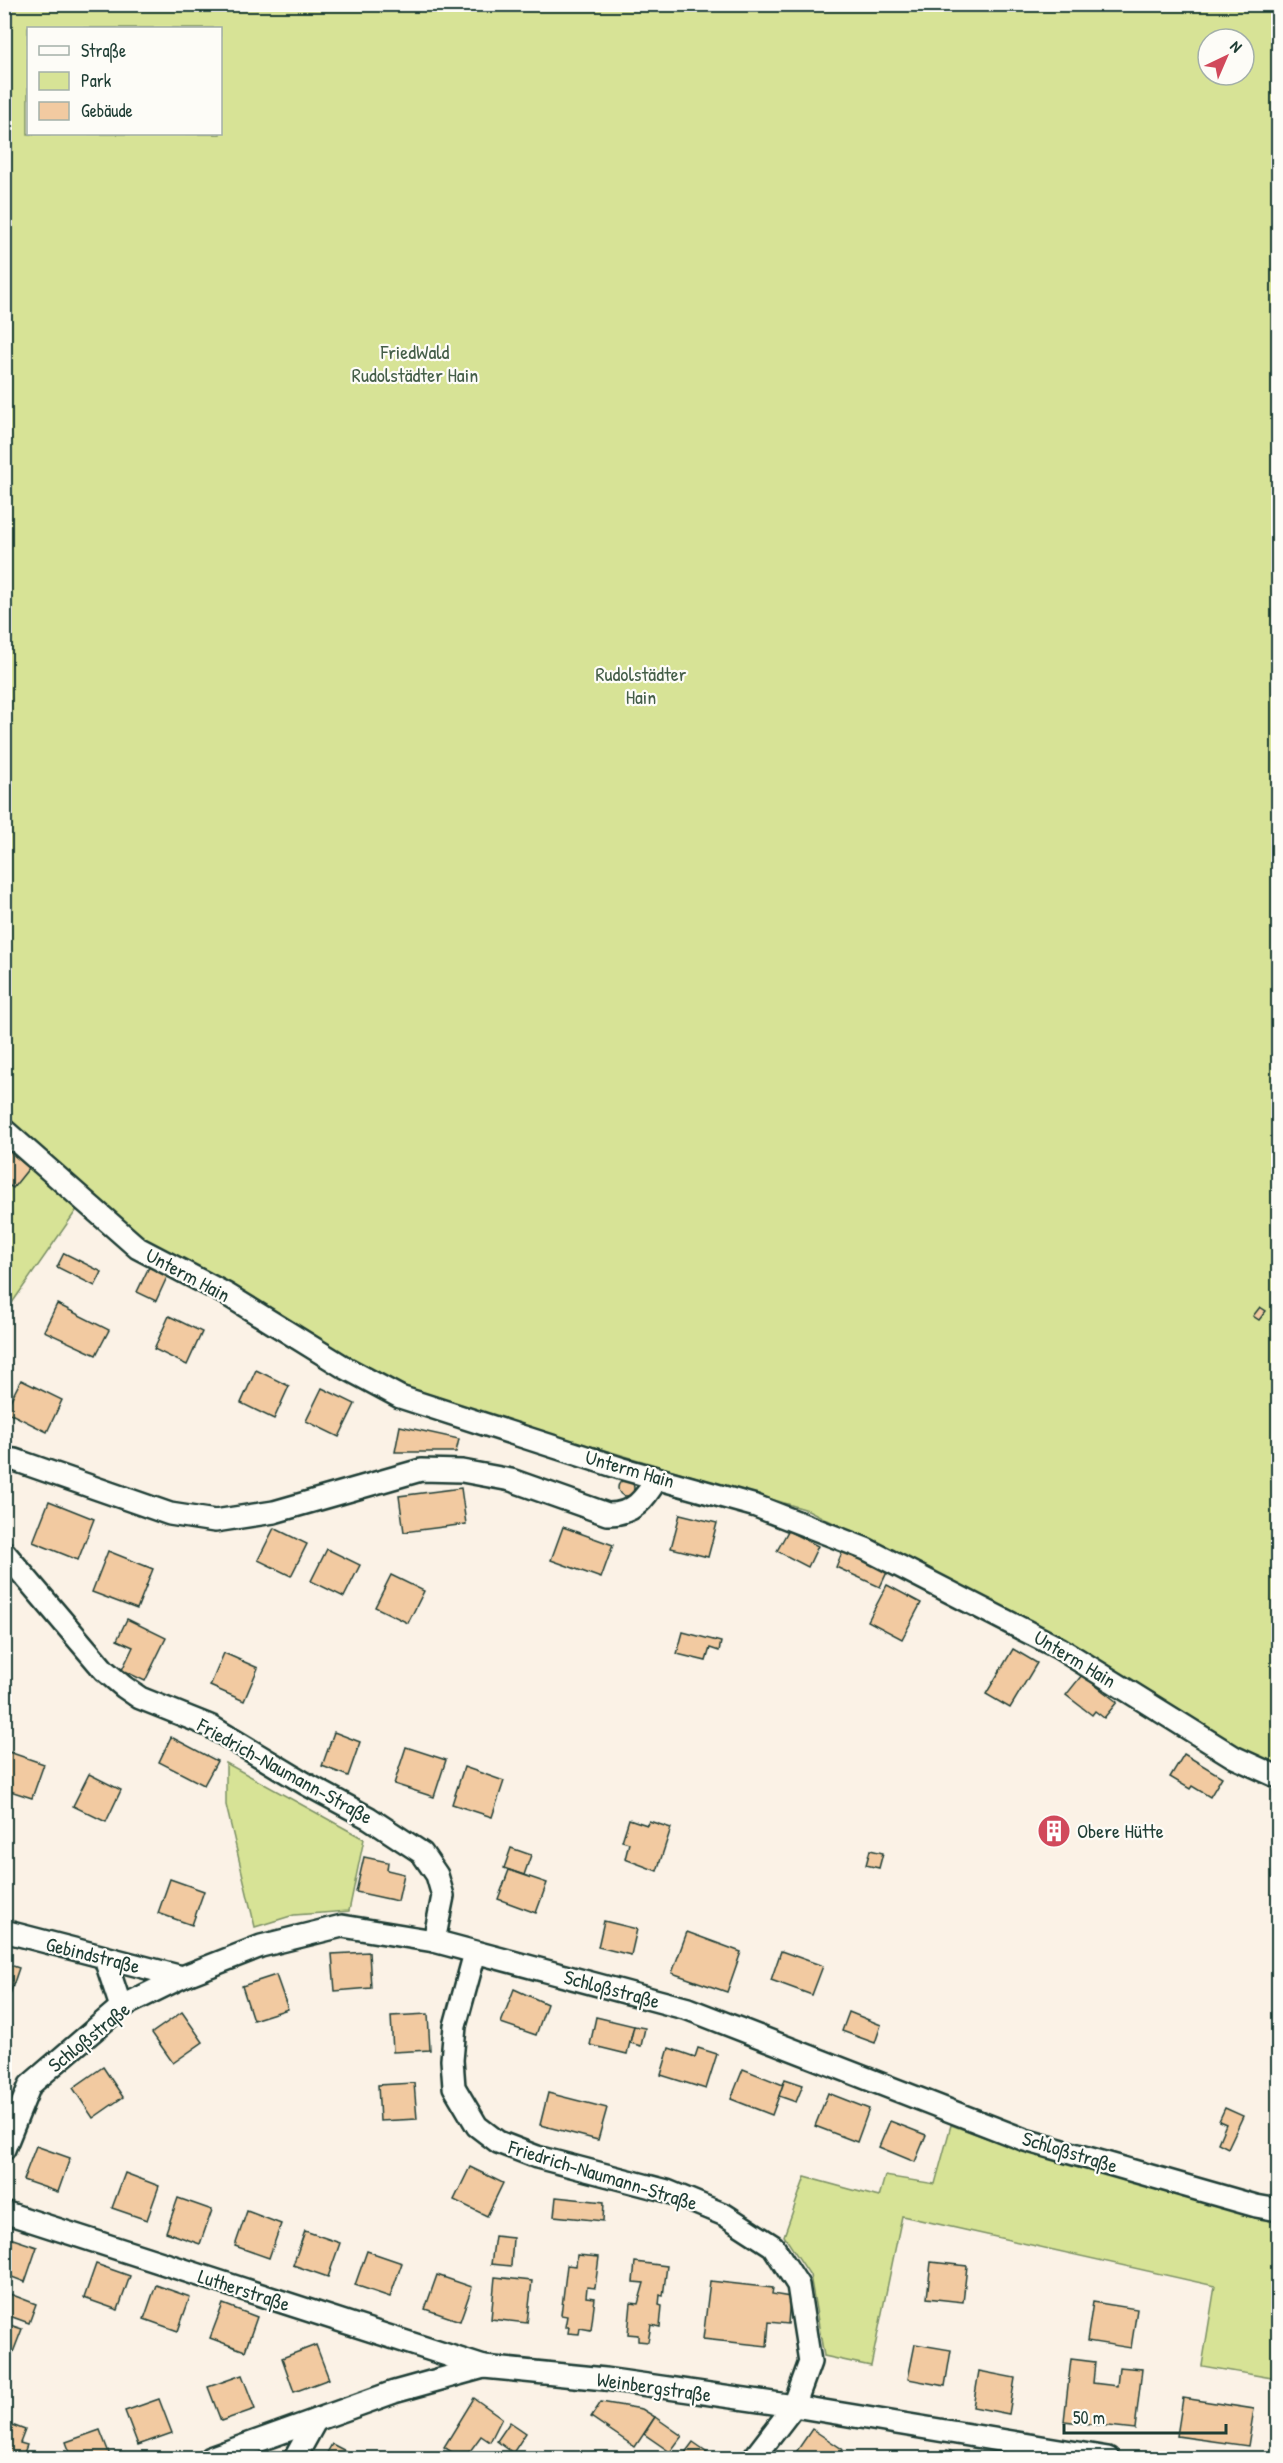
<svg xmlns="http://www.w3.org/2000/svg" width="1283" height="2463" font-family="'Patrick Hand',sans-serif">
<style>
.green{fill:#d7e396;stroke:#7b9065;stroke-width:1.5;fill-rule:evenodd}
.building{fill:#f2caa1;stroke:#1f3d34;stroke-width:1.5}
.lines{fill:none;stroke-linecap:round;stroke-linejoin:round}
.street-casing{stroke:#1f3d34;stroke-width:26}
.street{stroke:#fdfcf7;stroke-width:21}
.labels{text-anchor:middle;stroke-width:4.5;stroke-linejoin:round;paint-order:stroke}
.park-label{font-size:20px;fill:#445e48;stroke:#fdfcf7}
.street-label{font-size:20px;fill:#1f3d34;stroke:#fdfcf7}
.poi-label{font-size:20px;fill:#1f3d34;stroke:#fdfcf7;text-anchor:start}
</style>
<rect width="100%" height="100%" fill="#fbf2e6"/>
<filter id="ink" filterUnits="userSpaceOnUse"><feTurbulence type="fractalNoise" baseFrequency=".0167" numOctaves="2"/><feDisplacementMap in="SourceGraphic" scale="12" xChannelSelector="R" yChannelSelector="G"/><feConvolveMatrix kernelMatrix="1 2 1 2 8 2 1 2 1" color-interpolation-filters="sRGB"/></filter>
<g filter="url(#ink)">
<g class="green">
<path d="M4 5H1278V1768L1250 1757 912 1563 808 1510 458 1407 377 1375 130 1234 5 1122ZM28 28H220V134H28ZM1208 39H1244V75H1208Z"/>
<polygon points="5,1144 78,1208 5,1313"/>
<polygon points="226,1763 364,1839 349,1911 294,1915 255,1927 226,1805"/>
<polygon points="951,2125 1023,2151 1278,2218 1278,2379 1202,2366 1215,2286 902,2216 871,2366 824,2356 810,2275 784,2236 805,2177 879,2197 885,2176 935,2184"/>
</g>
<g class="building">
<polygon points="10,1152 29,1168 13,1188 4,1182 4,1158"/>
<polygon points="64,1253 102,1272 95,1286 57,1267"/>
<polygon points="149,1267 168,1275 156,1301 137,1292"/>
<polygon points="57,1304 109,1330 96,1355 44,1331"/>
<polygon points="1260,1307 1266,1311 1259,1320 1253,1316"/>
<polygon points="169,1316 202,1332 187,1365 154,1349"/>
<polygon points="256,1370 289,1386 274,1419 241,1403"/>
<polygon points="21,1380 62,1400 47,1432 5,1411"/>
<polygon points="322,1388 355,1404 339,1437 306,1421"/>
<polygon points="400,1426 459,1439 456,1452 395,1452"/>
<circle cx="626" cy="1488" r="8"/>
<polygon points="461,1488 466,1524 404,1532 399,1496"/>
<polygon points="49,1501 94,1519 78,1560 33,1542"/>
<polygon points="680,1514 717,1523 708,1557 671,1548"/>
<polygon points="563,1527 613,1545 601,1578 551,1560"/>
<polygon points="274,1528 307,1544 291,1576 258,1560"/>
<polygon points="788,1531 818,1546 808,1567 777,1551"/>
<polygon points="327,1549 360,1565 344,1597 311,1581"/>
<polygon points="843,1550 888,1570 880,1587 836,1567"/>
<polygon points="108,1551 153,1569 137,1609 92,1592"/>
<polygon points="391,1575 424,1591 408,1623 375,1607"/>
<polygon points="887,1585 921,1603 902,1639 868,1621"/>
<polygon points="127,1619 166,1638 145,1681 122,1670 133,1647 117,1640"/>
<polygon points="683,1632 721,1642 719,1651 710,1648 706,1661 677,1654"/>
<polygon points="1013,1649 1037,1663 1010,1708 986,1694"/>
<polygon points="224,1653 258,1668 244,1701 210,1686"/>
<polygon points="1082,1675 1117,1702 1104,1718 1095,1711 1092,1715 1066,1695"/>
<polygon points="334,1732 360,1742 348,1776 322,1766"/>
<polygon points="171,1737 217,1761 204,1785 159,1762"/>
<polygon points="406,1747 446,1760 434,1797 394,1784"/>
<polygon points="9,1752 44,1764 32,1798 4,1789 4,1765"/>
<polygon points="1184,1754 1222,1777 1210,1797 1192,1786 1190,1789 1170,1777"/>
<polygon points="464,1767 504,1781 492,1817 452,1804"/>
<polygon points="89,1774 121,1790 106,1822 73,1806"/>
<polygon points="1050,1818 1067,1828 1058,1844 1041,1834"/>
<polygon points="629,1819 647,1825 649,1821 671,1828 657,1871 625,1859 629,1843 622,1841"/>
<polygon points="511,1848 531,1855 524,1875 504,1868"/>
<polygon points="870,1850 883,1853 879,1868 866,1865"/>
<polygon points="364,1857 388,1862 387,1870 404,1874 398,1901 356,1892"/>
<polygon points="509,1870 547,1883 536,1913 498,1899"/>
<polygon points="170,1879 204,1891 192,1925 158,1913"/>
<polygon points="604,1921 637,1929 631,1955 598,1947"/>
<polygon points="687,1932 741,1952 727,1992 672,1973"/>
<polygon points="781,1951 823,1966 812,1995 771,1980"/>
<polygon points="369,1952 371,1988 335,1991 332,1954"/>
<polygon points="4,1963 19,1968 7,2003 4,2002"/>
<polygon points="276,1975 288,2009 253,2020 242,1986"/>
<polygon points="514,1989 547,2004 536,2035 501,2023"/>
<polygon points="182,2012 203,2042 173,2063 152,2033"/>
<polygon points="849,2012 881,2025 875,2043 842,2031"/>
<polygon points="428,2014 430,2050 393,2052 391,2016"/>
<polygon points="596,2017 634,2026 627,2054 590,2045"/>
<polygon points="634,2026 645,2028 641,2046 630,2043"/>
<polygon points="669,2048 695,2057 698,2048 717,2054 706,2089 661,2075"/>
<polygon points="103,2067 123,2097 93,2118 73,2088"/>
<polygon points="743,2069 783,2085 772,2115 731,2099"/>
<polygon points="785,2079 803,2085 796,2102 779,2096"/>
<polygon points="414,2083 417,2119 380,2121 378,2085"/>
<polygon points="548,2093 607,2108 598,2140 540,2125"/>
<polygon points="828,2093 869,2109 857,2142 815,2126"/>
<polygon points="1225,2108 1243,2116 1228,2148 1218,2143 1226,2124 1219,2121"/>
<polygon points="890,2121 926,2135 915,2162 879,2147"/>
<polygon points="36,2146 70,2158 58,2192 23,2180"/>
<polygon points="470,2167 503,2183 487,2216 454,2200"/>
<polygon points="125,2173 159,2186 147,2220 112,2208"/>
<polygon points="556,2197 604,2202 603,2221 554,2216"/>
<polygon points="178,2198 212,2210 200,2244 166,2232"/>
<polygon points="247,2211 281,2224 269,2258 235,2246"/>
<polygon points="305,2231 340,2243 328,2277 293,2265"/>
<polygon points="4,2236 37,2247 25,2282 4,2274"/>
<polygon points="495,2236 513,2238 511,2266 491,2264"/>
<polygon points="367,2251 402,2263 390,2297 355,2285"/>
<polygon points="577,2255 599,2257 595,2288 587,2287 586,2297 595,2298 591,2330 580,2328 579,2334 568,2333 569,2327 565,2327 567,2316 561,2315 567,2265 576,2266"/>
<polygon points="635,2262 667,2266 663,2296 660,2295 659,2305 662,2306 660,2327 651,2325 648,2342 638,2341 638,2335 628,2334 631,2303 638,2304 644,2283 633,2282"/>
<polygon points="931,2262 967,2266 963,2302 927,2298"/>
<polygon points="96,2264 130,2276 118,2310 84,2298"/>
<polygon points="437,2275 472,2287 460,2321 425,2309"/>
<polygon points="495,2277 532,2281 527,2323 491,2319"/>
<polygon points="710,2281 773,2288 772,2294 790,2297 788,2324 769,2322 767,2346 703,2339"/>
<polygon points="156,2285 190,2297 178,2331 144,2319"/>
<polygon points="10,2294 36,2304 29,2323 4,2314"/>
<polygon points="1093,2302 1137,2309 1131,2348 1087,2341"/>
<polygon points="223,2304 257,2317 245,2351 210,2338"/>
<polygon points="4,2323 22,2329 10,2360 4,2358"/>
<polygon points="915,2344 951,2350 945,2386 908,2379"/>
<polygon points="316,2345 329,2379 294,2392 282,2358"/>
<polygon points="1071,2359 1095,2362 1093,2383 1117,2386 1119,2367 1142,2369 1135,2429 1064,2421"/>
<polygon points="979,2371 1015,2378 1009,2414 973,2407"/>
<polygon points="242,2375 255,2409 221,2421 208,2387"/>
<polygon points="474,2398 502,2418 490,2442 481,2436 465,2458 461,2458 444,2447"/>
<polygon points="1183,2398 1254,2409 1248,2446 1177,2436"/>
<polygon points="159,2399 172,2433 138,2445 125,2411"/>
<polygon points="601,2402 642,2409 655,2417 635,2447 591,2417"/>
<polygon points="655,2417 682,2436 670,2452 644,2434"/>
<polygon points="4,2422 25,2430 20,2443 27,2445 22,2458 4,2458"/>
<polygon points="510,2422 526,2433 513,2453 497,2441"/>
<polygon points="812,2429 842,2449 836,2458 792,2458"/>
<polygon points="100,2430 111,2458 72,2458 66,2442"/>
<polygon points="693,2442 716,2458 681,2458"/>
<polygon points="332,2444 359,2458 324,2458"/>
<polygon points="947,2450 970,2458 944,2458"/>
</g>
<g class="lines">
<g class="street-casing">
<g id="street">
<polyline points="4,1130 138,1248 226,1294 344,1367 400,1397 620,1468 756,1506 866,1549 1059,1648 1234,1757 1278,1777"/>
<path d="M4 1459 15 1460 170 1514 215 1521 274 1512 421 1470 462 1471 511 1480 607 1514C633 1515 645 1499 657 1478"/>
<polyline points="4,1552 104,1670 124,1687 140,1698 210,1726 306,1784 369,1818 422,1853 437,1875 443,1896 434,1941"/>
<polyline points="4,1931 182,1977"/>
<polyline points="475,1953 455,2026 452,2060 454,2087 477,2126 498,2142 537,2157 667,2191 725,2215 773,2246 798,2285 810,2362 794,2406 754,2458"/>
<polyline points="105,1959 121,2007"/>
<polyline points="4,2149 30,2085 121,2007 182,1977 261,1946 342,1926 434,1941 688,2009 1025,2140 1256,2206 1278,2210"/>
<polyline points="4,2212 484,2367"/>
<polyline points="210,2458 394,2392 484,2367 605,2379 794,2406 1108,2458"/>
<polyline points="295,2458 316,2420"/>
</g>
</g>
<use href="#street" class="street"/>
</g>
</g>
<defs>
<g id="building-disc" transform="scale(1.725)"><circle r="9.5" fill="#d1495b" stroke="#fdfcf7"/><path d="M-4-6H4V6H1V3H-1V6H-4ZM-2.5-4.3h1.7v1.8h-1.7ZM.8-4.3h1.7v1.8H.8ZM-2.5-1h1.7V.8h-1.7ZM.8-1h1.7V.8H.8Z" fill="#fff"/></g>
</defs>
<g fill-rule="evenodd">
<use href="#building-disc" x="1054" y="1831"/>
</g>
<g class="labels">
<g class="park-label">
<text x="415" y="359">FriedWald<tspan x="415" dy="23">Rudolstädter Hain</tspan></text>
<text x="641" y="681">Rudolstädter<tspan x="641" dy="23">Hain</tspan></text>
</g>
<g class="street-label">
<text transform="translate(188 1275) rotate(28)" y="7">Unterm Hain</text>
<text transform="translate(630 1469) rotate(16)" y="7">Unterm Hain</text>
<text transform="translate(1075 1659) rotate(31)" y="7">Unterm Hain</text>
<text transform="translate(285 1771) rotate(29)" y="7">Friedrich-Naumann-Straße</text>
<text transform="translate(93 1955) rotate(14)" y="7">Gebindstraße</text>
<text transform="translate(612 1989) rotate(15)" y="7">Schloßstraße</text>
<text transform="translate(89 2037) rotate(-39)" y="7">Schloßstraße</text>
<text transform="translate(1070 2152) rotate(17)" y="7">Schloßstraße</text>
<text transform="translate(603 2175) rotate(17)" y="7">Friedrich-Naumann-Straße</text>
<text transform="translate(244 2290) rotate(18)" y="7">Lutherstraße</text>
<text transform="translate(654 2387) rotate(8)" y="7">Weinbergstraße</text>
</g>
<g class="poi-label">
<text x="1077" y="1838">Obere Hütte</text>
</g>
</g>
<rect width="1283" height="2463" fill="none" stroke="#fdfcf7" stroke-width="24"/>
<rect x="12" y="12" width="1259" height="2439" fill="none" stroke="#1f3d34" stroke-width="2" filter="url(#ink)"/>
<rect x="27" y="27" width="195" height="108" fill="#fdfcf7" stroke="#a4b0a9" stroke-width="1.5"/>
<rect x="39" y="46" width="30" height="9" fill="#fdfcf7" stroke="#a4b0a9" stroke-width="1.5"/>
<text x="81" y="57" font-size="18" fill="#1f3d34">Straße</text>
<rect x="39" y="72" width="30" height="18" fill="#d7e396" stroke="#a4b0a9" stroke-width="1.5"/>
<text x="81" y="87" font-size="18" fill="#1f3d34">Park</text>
<rect x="39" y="102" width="30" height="18" fill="#f2caa1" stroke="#a4b0a9" stroke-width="1.5"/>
<text x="81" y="117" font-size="18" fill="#1f3d34">Gebäude</text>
<g transform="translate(1226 57) rotate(44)"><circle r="28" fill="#fdfcf7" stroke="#a4b0a9" stroke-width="1.5"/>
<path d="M0-4.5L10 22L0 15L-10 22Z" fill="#d1495b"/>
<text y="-9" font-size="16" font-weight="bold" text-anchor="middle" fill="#1f3d34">N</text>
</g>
<path d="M1064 2424v9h162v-9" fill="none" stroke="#1f3d34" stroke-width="3"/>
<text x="1073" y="2424" font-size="18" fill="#1f3d34" stroke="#fdfcf7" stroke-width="4.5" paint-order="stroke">50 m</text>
</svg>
